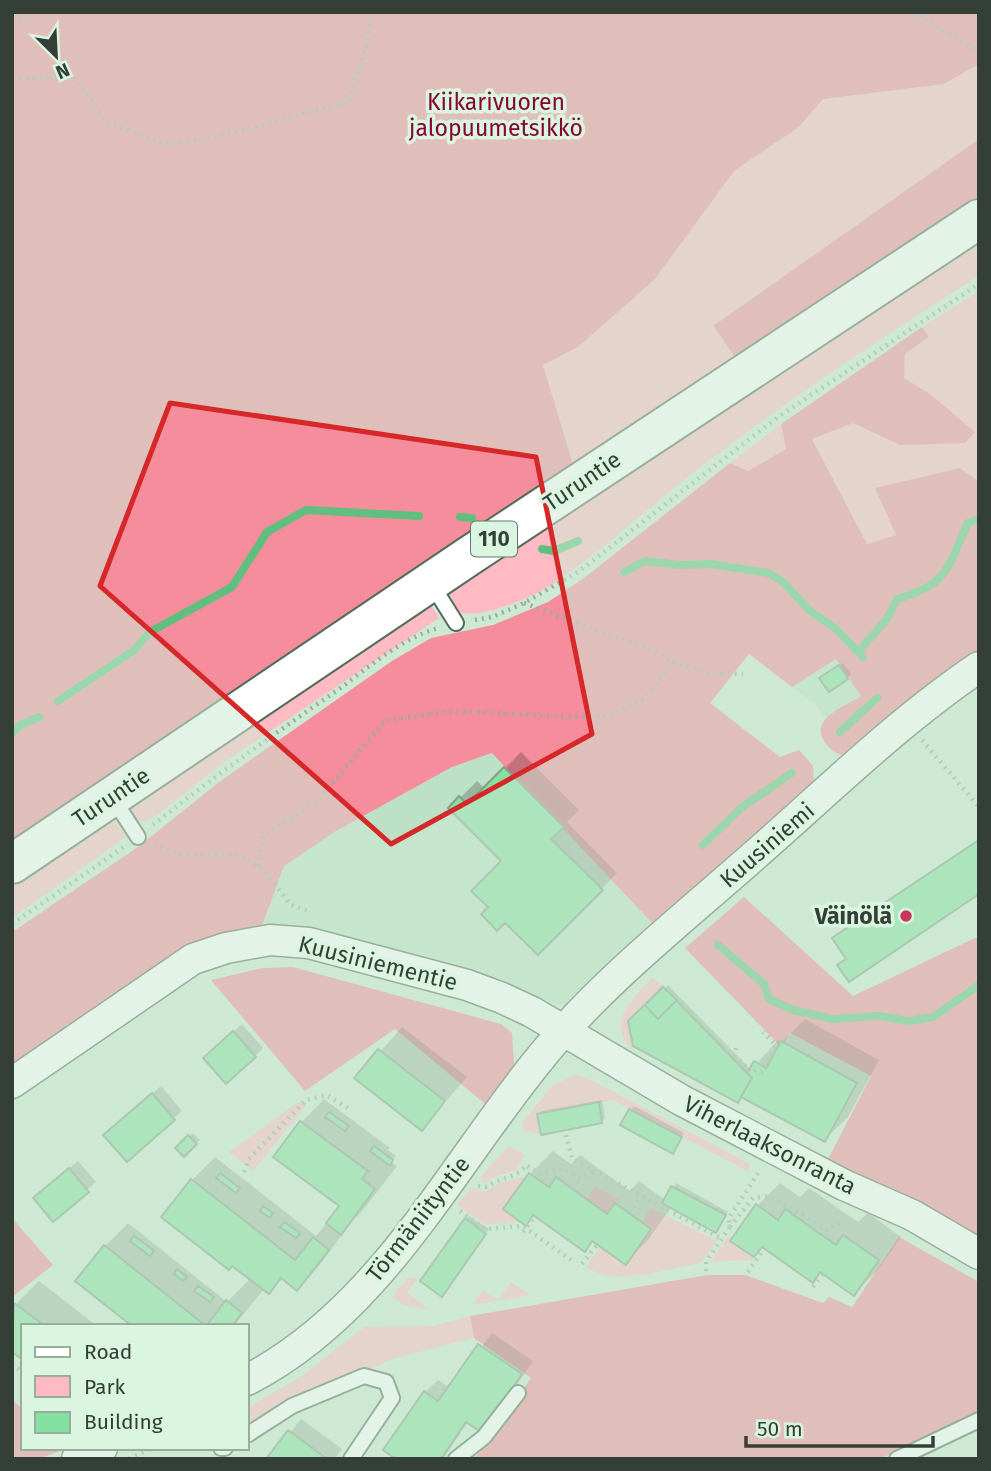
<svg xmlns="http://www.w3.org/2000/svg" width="991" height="1471" font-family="'Fira Sans',sans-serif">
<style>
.built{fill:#bde1c6}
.green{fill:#ffbac3}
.forest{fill:#f68d9d}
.shadow{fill:#0003}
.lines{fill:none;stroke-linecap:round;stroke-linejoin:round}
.stream{stroke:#60be7e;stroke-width:8}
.building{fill:#84e1a0;stroke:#839e8a;stroke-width:2}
.lane-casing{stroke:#536c59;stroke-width:18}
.street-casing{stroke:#536c59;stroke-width:33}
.primary-casing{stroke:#536c59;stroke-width:42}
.path{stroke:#98ae9d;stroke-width:4.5;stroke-dasharray:2 5;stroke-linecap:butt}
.lane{stroke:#fff;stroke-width:14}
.street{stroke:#fff;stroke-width:30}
.primary{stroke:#fff;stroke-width:38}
.marked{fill:none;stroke:#d62828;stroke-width:5;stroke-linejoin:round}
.poi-dot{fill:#c6375b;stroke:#daf6e0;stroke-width:2.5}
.labels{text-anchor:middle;stroke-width:7;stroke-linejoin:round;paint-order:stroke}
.shield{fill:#daf6e0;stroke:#66766a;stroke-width:2}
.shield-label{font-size:21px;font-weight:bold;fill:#343f37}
.park-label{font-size:23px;fill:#880233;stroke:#daf6e0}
.street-label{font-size:23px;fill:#343f37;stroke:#daf6e0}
.poi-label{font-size:23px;font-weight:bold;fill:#343f37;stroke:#daf6e0;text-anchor:end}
</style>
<rect width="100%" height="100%" fill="#cde9d3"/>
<g class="built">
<polygon points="836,659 861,696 826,718 816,705 792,687"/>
<polygon points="493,753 654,925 568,1007 374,948 262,926 284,866 336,831 452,767"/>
</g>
<g class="green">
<polygon points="979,64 979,139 713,326 738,361 575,471 543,365 578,347 703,211 734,171 799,127 823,99 944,84"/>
<path d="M979 239V276C884 336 792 397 703 465 653 503 606 549 554 583 535 596 481 620 459 612L450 595 454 589Z"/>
<polygon points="979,291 979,482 960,468 876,488 896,535 867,544 812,438 853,423 900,445 930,394 904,378 905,354 929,338 922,327"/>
<polygon points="781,424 787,449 748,471 730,463"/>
<polygon points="432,607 439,618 230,758 153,818 137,823 129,809 132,805 420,611"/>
<polygon points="114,819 126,837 12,918 12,885"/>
<path d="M653 977 663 987 645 1005 649 1043 645 1052 634 1046 631 1049C606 1021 633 997 653 977Z"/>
<polygon points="575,1075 585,1077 750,1164 749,1172 613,1100 537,1114 541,1135 524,1131 522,1123 553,1085"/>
<polygon points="300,1101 306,1106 253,1171 229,1152"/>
<polygon points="509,1146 525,1155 516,1170 492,1178 486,1183 482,1182 481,1176"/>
<polygon points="525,1177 503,1209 520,1221 486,1225 457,1205 471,1188 486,1192 500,1183"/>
<polygon points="595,1186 619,1199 618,1205 615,1203 607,1214 587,1199"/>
<path d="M651 1208 717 1241 701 1263C668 1268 616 1288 586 1267L600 1247 626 1265 651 1229 642 1222Z"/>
<polygon points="728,1236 754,1257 752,1260 710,1262"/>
<polygon points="410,1277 417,1279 407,1293 429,1309 406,1306 393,1298 397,1289"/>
<polygon points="511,1282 530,1295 472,1305 483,1290 498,1300"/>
<polygon points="470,1316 474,1338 392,1359 247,1428 247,1408 302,1376 364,1327 433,1326"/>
</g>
<g class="forest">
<polygon points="12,12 979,12 979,64 944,84 823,99 799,127 734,171 655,279 578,347 543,365 575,471 12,844"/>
<polygon points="979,139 979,202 738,361 713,326"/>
<path d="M922 327 929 337 905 354 904 378 930 394 975 432 965 443 900 445 853 423 812 439 867 544 896 535 875 488 960 468 979 482V649L852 756C836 759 812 738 824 721 832 710 850 703 861 696L836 659 792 687 749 654 710 703 780 757 799 750 813 766 814 785 654 925 492 753 452 767 336 831 284 866 262 926 186 950 12 1069V932L138 847 219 782 392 661 431 638 493 625 548 602 584 578 730 463 748 471 786 449 781 424Z"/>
<polygon points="744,897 853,996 979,936 979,1238 826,1163 871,1076 790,1033 784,1043 781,1041 779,1045 685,948"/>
<polygon points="293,967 501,1024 512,1033 514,1063 519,1067 490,1108 395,1029 305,1091 211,980 263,968"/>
<polygon points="12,1218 53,1265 12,1297"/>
<polygon points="899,1237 979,1282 979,1412 880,1459 474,1459 531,1378 474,1338 470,1316 707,1275 745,1275 823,1303 829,1297 852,1307"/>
<polygon points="12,1399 23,1410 23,1448 63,1450 39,1459 12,1459"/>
</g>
<g class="shadow">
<polygon points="843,663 851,674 847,678 825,674"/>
<polygon points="521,752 579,810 567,822 617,873 538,953 490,907 503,861 450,808 477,781 485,789"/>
<polygon points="979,839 979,890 840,965 847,958 834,938 842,930"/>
<polygon points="668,985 751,1070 778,1040 782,1042 805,1019 879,1060 848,1117 825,1139 742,1096 738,1100 630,1022"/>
<polygon points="242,1024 263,1048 255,1056 213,1050"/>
<polygon points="402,1027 467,1077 422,1129 357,1078"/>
<polygon points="161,1086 182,1111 127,1159 113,1127"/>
<polygon points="324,1099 390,1148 388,1150 396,1156 391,1162 397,1166 364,1209 349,1225 319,1266 297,1289 283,1278 269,1292 264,1289 234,1326 149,1326 105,1246 128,1223 227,1302 251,1278 192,1180 215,1157 316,1236 341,1206 275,1157 302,1122"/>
<polygon points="602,1100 605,1118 602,1121 539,1115 542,1111"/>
<polygon points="634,1106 684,1133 673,1152 622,1124"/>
<polygon points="193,1133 200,1140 184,1155 177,1148"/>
<polygon points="553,1151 571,1164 580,1155 630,1191 639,1181 665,1200 676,1183 728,1212 716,1230 672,1206 648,1240 625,1263 594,1240 585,1249 535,1214 526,1223 505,1209 530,1174"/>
<polygon points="78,1161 96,1182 53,1220 43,1191"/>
<polygon points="780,1183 800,1197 809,1188 858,1222 868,1213 901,1237 877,1271 854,1294 822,1271 812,1281 763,1246 754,1255 757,1206"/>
<polygon points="469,1216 489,1229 445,1291 466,1219"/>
<polygon points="39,1281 97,1326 23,1326 12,1350 12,1308"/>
<polygon points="492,1333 533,1361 494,1419 468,1422 443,1459 399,1459 386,1449 425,1392 438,1380 450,1388"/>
<polygon points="301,1419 342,1449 335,1459 269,1459"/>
</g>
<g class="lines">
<g class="stream">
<polyline points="460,517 472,518"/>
<polyline points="542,549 554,551 578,541"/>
<polyline points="624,572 645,561 680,565 710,564 769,573 783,582 810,611 835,628 863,657"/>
<path d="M858 652 887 619 897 599C949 584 947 568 968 523L979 519"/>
<polyline points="58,701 133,651 150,632 232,587 267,532 306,510 419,516"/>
<polyline points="840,732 877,698"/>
<polyline points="12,733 21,725 39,717"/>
<polyline points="703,845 741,808 792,773"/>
<polyline points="718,945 764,984 769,999 793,1010 833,1019 879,1016 909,1021 933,1017 979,985"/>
</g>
</g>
<g class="building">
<polygon points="839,665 848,679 829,692 819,678"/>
<polygon points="504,767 564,827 551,839 603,890 538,955 505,923 497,931 481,914 488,907 471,891 501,861 448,808 459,796 467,804"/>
<polygon points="979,840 979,894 849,982 837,965 846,959 832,938"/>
<polygon points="663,987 752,1078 738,1103 633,1046 628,1021"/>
<polygon points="663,987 677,1000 658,1019 645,1005"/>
<polygon points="233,1031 256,1057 226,1084 203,1058"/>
<polygon points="781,1041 857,1083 825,1142 741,1097 752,1078 747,1073 754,1061 766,1068"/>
<polygon points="378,1049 445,1101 422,1131 354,1078"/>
<polygon points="152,1093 175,1120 127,1162 103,1135"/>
<polygon points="599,1102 602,1123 541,1135 537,1114"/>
<polygon points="629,1109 682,1137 673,1154 620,1125"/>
<polygon points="329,1112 349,1126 345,1131 325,1117"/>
<polygon points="300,1121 368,1171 362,1179 375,1189 341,1235 326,1223 339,1206 273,1157"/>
<polygon points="188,1135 197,1144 184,1157 175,1148"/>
<polygon points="374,1146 393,1160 390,1166 370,1151"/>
<polygon points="69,1168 89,1192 53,1222 33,1198"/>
<polygon points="220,1173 240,1188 236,1193 216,1178"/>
<polygon points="529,1173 549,1187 556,1177 607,1214 615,1203 651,1229 626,1265 592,1241 585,1252 533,1215 526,1226 503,1209"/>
<polygon points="191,1179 295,1260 313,1237 329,1250 297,1291 281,1278 269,1294 232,1266 229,1270 161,1217"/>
<polygon points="671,1186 726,1215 716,1233 662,1203"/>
<polygon points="756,1204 778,1220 785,1209 836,1245 843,1235 879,1260 854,1296 820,1272 813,1283 762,1247 754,1257 730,1241"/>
<polygon points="263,1206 273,1213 270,1218 260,1211"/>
<polygon points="465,1218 486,1234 442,1297 420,1281"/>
<polygon points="284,1222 300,1233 296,1238 280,1227"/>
<polygon points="134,1236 154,1251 150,1256 130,1241"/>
<polygon points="104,1245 206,1326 226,1300 242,1313 232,1326 132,1326 75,1281"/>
<polygon points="177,1269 187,1277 183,1281 174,1274"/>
<polygon points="198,1286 214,1297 210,1302 194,1291"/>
<polygon points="14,1303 45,1326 23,1326 23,1360 12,1352"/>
<polygon points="478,1344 522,1374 482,1433 466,1422 441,1459 396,1459 383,1450 424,1391 438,1401"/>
<polygon points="288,1430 327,1459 266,1459"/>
</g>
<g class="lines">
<g class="lane-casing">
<g id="lane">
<polyline points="431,583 456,623"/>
<polyline points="112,797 138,837"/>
<polyline points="247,1435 292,1406 364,1376 386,1382 392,1398 351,1459"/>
<polyline points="221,1448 225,1448"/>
<polyline points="456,1459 484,1437 518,1393"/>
<polyline points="897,1459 979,1420"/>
</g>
</g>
<g class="street-casing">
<g id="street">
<polyline points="12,1083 193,959 226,948 270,940 309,943 467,985 502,998 532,1012 681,1100 844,1185 912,1215 979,1254"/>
<path d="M247 1380C378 1313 448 1172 537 1062 598 985 683 919 756 854 828 791 899 721 979 667"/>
<polyline points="77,1459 102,1448"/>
</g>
</g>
<g class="primary-casing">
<polyline id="primary" points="12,864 469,556 979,219"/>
</g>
<g class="path">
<polyline points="913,12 979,52"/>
<polyline points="12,22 37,12"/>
<polyline points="12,79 75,77 106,122 169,145 228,134 348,102 366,47 372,12"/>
<polyline points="524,603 651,650 673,662 708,673 743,674"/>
<polyline points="475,620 492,617 524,603 578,572 778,417 979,284"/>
<polyline points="922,740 979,807"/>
<path d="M153 825C213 777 276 733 339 689 369 667 403 637 439 628"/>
<polyline points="154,844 178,854 239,855 264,870 291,905 311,912"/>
<polyline points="258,866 263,835 315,804 386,720 453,711 570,717 609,716 645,698 673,662"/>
<polyline points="12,924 124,847"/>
<polyline points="736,1048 735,1056 752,1073 757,1070 762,1072 776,1045 763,1032"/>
<polyline points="566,1135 572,1159 722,1239"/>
<polyline points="244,1172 249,1159 306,1100 327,1095 349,1109"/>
<path d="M478 1186 486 1187C499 1178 517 1178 526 1165L540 1174 564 1169 580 1178 594 1172"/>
<polyline points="573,1189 580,1178"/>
<polyline points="460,1211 485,1229 523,1226 571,1260"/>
<polyline points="629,1213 642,1196"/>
<polyline points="730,1227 753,1198 770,1196 827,1230 839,1222"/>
<polyline points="523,1232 536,1216"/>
<polyline points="857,1245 861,1239"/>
<polyline points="582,1264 597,1245"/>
<polyline points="706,1271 706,1262 730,1227 729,1218 760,1170"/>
<polyline points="748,1272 764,1249"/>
<polyline points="813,1287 823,1274"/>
<polyline points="12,1364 23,1372"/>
<polyline points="129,1459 152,1448"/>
</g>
<use href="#lane" class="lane"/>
<use href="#street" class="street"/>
<use href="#primary" class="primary"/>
</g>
<path d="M0 0H991V1471H0ZM170 403 536 457 592 734 391 844 100 586Z" fill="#cde9d3" fill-opacity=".55" fill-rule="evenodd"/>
<path class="marked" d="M170 403 536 457 592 734 391 844 100 586Z"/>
<circle class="poi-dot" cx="906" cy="916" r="7"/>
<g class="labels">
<rect class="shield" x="471" y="521.5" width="46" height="35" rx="5"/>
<g class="shield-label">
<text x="494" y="546">110</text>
</g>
<g class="park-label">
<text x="496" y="110">Kiikarivuoren<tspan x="496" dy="26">jalopuumetsikkö</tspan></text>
</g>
<g class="street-label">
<text transform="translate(582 481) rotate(-34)" y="8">Turuntie</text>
<text transform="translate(111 797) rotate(-34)" y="8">Turuntie</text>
<text transform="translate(767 845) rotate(-41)" y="8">Kuusiniemi</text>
<text transform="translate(378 963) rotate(14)" y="8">Kuusiniementie</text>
<text transform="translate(770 1145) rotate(27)" y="8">Viherlaaksonranta</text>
<text transform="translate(418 1219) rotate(-52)" y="8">Törmäniityntie</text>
</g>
<g class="poi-label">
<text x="892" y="924">Väinölä</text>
</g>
</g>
<rect width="991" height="1471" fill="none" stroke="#343f37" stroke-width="28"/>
<rect x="21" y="1324" width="228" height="126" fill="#daf6e0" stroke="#98ad9c" stroke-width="2"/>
<rect x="35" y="1347" width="35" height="10" fill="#ffffff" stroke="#98ad9c" stroke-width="2"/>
<text x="84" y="1359" font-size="21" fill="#343f37">Road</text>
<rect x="35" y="1376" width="35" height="21" fill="#ffbac3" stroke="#98ad9c" stroke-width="2"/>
<text x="84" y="1394" font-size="21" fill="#343f37">Park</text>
<rect x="35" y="1412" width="35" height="21" fill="#84e1a0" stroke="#98ad9c" stroke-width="2"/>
<text x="84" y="1429" font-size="21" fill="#343f37">Building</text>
<g transform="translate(56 56) rotate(156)" stroke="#daf6e0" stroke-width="5" paint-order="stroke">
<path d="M0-5L12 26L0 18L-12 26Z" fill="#343f37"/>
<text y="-10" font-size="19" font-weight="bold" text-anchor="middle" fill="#343f37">N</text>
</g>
<path d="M746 1436v10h187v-10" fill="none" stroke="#343f37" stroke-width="3.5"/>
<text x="757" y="1436" font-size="21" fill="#343f37" stroke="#daf6e0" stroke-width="5" paint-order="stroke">50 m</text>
</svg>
